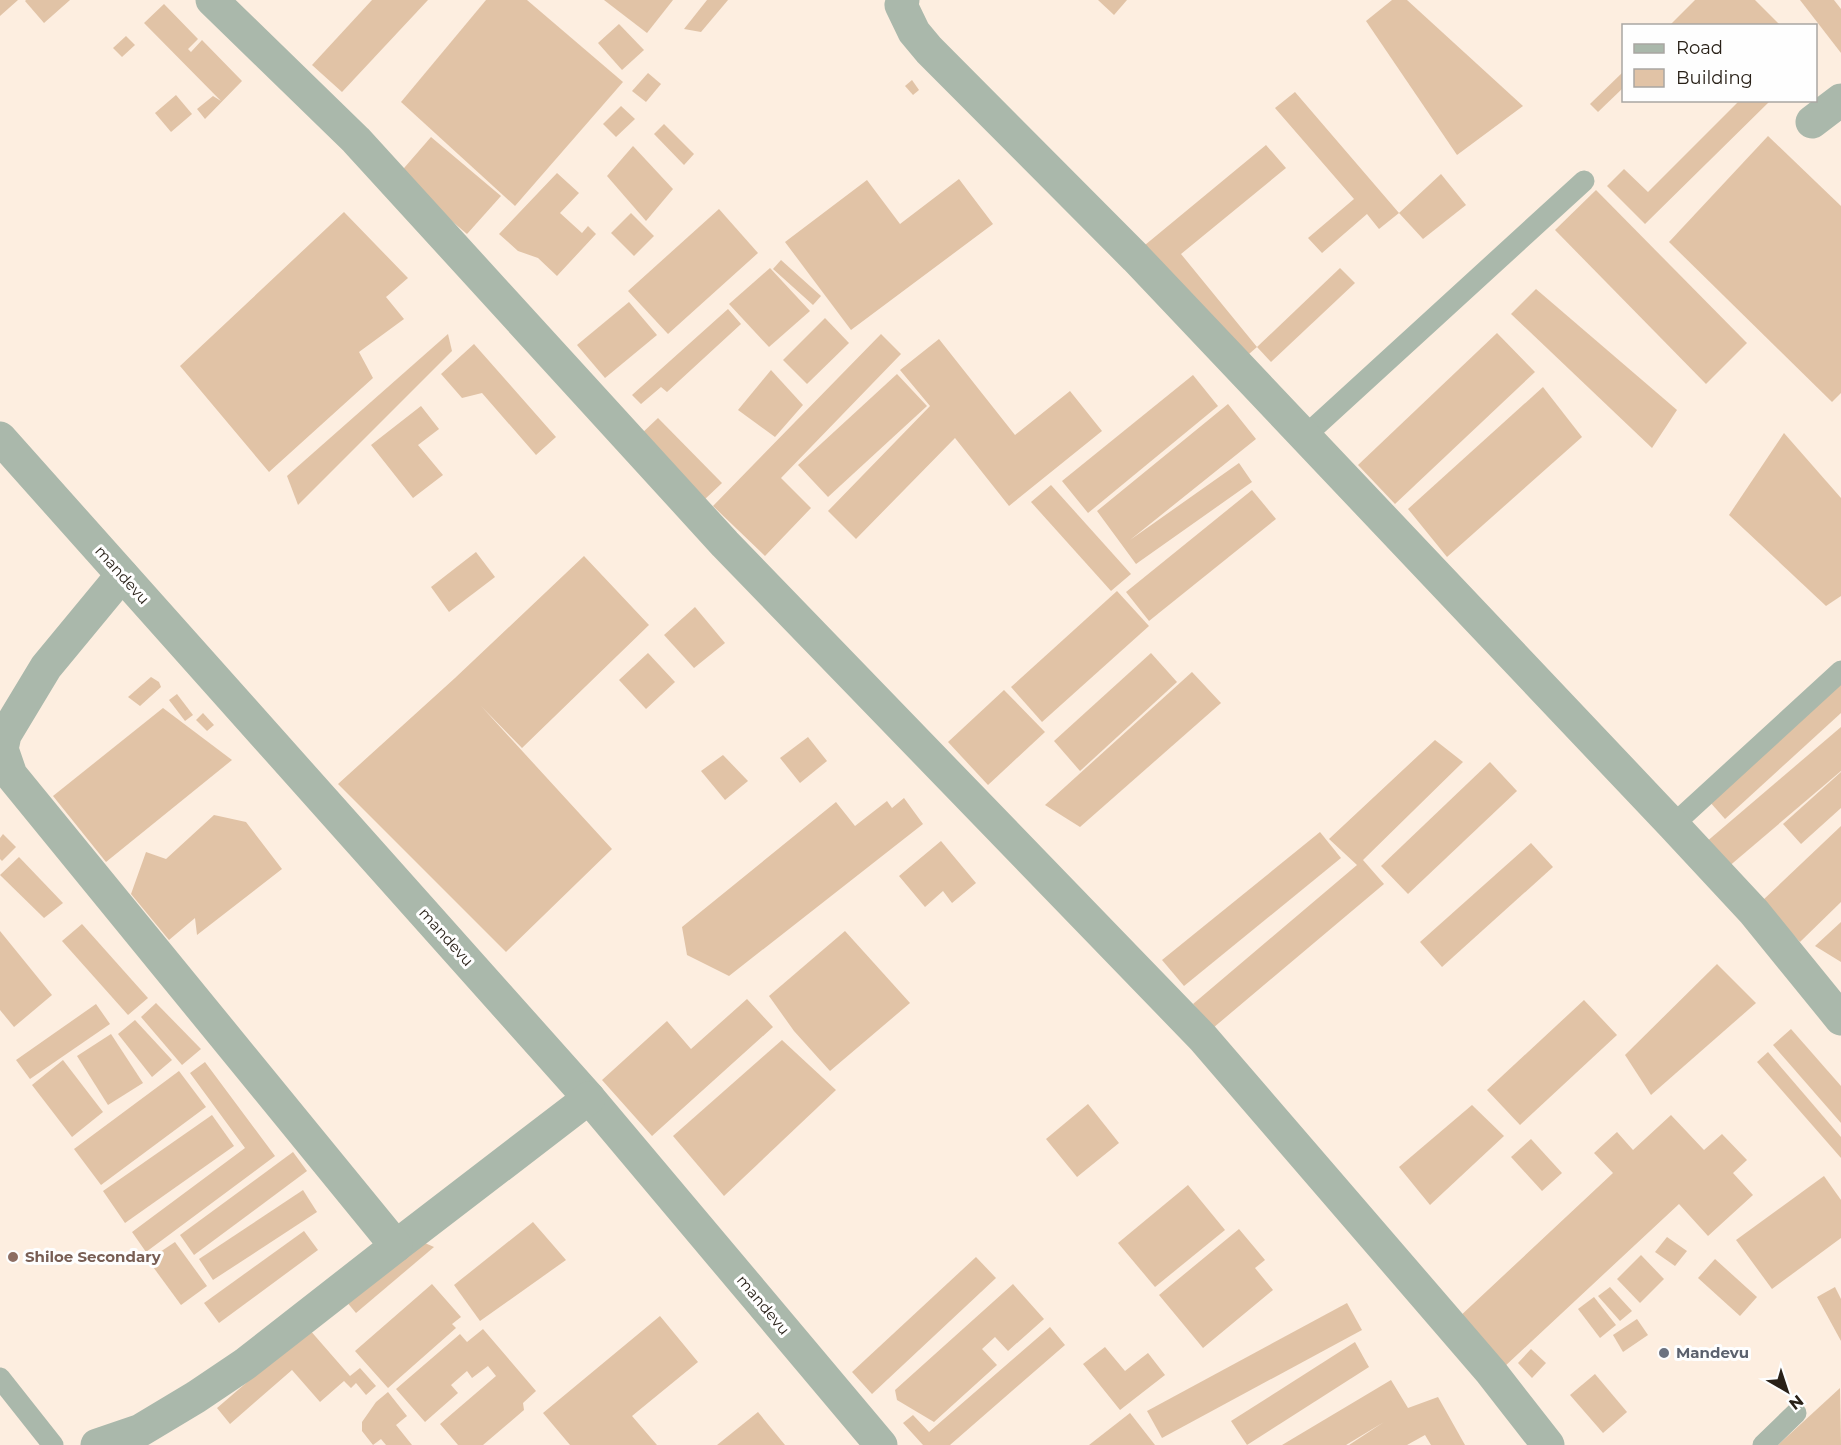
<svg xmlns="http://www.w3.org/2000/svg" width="1841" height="1445" font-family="Montserrat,sans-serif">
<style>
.building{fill:#e1c3a6}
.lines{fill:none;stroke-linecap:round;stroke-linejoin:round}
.service{stroke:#aab8ab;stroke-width:21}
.minor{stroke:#aab8ab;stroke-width:33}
.education-dot{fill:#8d6e63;stroke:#fefefe;stroke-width:2}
.worship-dot{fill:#6b7280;stroke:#fefefe;stroke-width:2}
.labels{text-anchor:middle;stroke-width:6;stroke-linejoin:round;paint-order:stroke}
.street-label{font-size:15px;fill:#292118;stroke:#fefefe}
.education-label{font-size:15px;font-weight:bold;fill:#785e54;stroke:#fefefe;text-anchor:start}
.worship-label{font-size:15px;font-weight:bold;fill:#5b616d;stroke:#fefefe;text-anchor:start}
</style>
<rect width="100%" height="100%" fill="#fdeee0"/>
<g class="building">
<polygon points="0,0 18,0 0,16"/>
<polygon points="26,0 70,0 44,23 25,1"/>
<polygon points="372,0 428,0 342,92 312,65"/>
<polygon points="486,0 527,0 623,82 515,206 401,102"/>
<polygon points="604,0 673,0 647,33"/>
<polygon points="707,0 728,0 701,32 684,29"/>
<polygon points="1098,0 1127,0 1114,15"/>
<polygon points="1392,0 1407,0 1523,106 1457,155 1366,21"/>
<polygon points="1695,0 1755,0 1781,26 1669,26"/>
<polygon points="1800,0 1834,0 1841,9 1841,53"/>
<polygon points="164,4 198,39 188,49 191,52 202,40 242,81 205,119 197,109 213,96 221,101 144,23"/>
<polygon points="619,24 644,50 622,70 598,43"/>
<polygon points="126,36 135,45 122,57 113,48"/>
<polygon points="1624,71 1624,87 1598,112 1590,104"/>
<polygon points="648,73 661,84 646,102 632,91"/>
<polygon points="912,80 919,90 913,95 905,86"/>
<polygon points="1295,92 1399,213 1379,229 1367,214 1322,253 1308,238 1354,199 1275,108"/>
<polygon points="176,95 192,114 171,132 155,113"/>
<polygon points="1740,100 1771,100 1645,224 1607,186 1624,169 1648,192"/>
<polygon points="621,106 635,119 616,137 603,124"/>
<polygon points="664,124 694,154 684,165 654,134"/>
<polygon points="1768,136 1841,206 1841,393 1832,402 1669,242"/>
<polygon points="431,137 501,196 467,234 398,175"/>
<polygon points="1266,145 1286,168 1181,254 1257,347 1241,361 1145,245"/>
<polygon points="633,146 673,189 646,221 607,176"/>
<polygon points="557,173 579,193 560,213 582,233 588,226 596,234 557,276 538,258 518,251 499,234"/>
<polygon points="1441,174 1466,205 1423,239 1399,213"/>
<polygon points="959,179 993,224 851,330 785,242 867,180 900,224"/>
<polygon points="1596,190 1747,343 1706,384 1555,230"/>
<polygon points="719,209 758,253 668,334 628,291"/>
<polygon points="344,212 408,278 386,297 404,319 359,352 373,378 269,472 180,366"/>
<polygon points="631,213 654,236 634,256 611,233"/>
<polygon points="781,260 821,296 813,305 773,269"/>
<polygon points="770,268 810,311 769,347 729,304"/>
<polygon points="1340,268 1355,283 1271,362 1257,347"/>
<polygon points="1536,289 1677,410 1652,448 1511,314"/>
<polygon points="629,302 657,335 605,378 577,345"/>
<polygon points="728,309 741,324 667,392 661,387 641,404 632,395"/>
<polygon points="825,318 849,343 807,384 783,360"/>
<polygon points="1497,333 1535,372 1395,504 1358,465"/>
<polygon points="448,334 452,351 298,505 287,476"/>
<polygon points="881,334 901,354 781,478 811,508 765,556 713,506"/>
<polygon points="939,339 1015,435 1070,391 1102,431 1009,506 955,438 856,539 828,511 930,406 900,370"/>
<polygon points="474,344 556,437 536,455 482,393 462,398 441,374"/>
<polygon points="771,370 803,405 775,437 738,410"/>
<polygon points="897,374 927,406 828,497 798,465"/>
<polygon points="1193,375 1218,406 1088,513 1062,481"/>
<polygon points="1543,387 1582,437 1447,557 1408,509"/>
<polygon points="1228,404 1256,439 1130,540 1239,463 1252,482 1136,564 1097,511"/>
<polygon points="421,406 439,429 418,445 443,475 413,498 371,445"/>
<polygon points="658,418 722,483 704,500 640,435"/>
<polygon points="1784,433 1841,498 1841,596 1826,606 1729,515"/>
<polygon points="1051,485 1131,574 1111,591 1031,502"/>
<polygon points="1252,490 1276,519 1149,621 1126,592"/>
<polygon points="476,552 495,577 449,612 431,587"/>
<polygon points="584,556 649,625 522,748 481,706 612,849 506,952 338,784 455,678"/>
<polygon points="1117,591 1149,626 1042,722 1011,687"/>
<polygon points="695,607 725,643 694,668 664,635"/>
<polygon points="648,653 675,682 646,709 619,680"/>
<polygon points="1151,653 1177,682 1080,771 1054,741"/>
<polygon points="1192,672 1221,703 1080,827 1045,805"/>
<polygon points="151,677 159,682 161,687 140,706 128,697"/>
<polygon points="1841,681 1841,713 1725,819 1709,801"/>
<polygon points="1004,690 1045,732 988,785 948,742"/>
<polygon points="177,694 193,715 185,721 169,700"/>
<polygon points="163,708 232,760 106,862 53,796"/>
<polygon points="203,713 214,725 207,731 196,720"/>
<polygon points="1841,727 1841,771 1727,868 1705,843"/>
<polygon points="808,737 827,761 800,783 780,758"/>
<polygon points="1435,740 1463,762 1363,860 1384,884 1213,1028 1193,1004 1357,865 1329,839"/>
<polygon points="723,755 748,781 725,800 701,771"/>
<polygon points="1490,762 1517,791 1408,894 1381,866"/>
<polygon points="1841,772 1841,808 1801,844 1783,824"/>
<polygon points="904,798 923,824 729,976 687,955 682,927 836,802 855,826 887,801 892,808"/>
<polygon points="214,815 246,822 282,869 197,935 195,918 169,940 131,894 146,852 166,859"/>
<polygon points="1841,826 1841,902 1800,942 1762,901"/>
<polygon points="1320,832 1341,858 1184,986 1162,960"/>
<polygon points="3,834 16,847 2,861 0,859 0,838"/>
<polygon points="941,841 976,883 952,903 943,891 925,907 899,876"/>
<polygon points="1531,843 1553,867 1442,967 1420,942"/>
<polygon points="19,857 63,903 44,918 0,875"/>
<polygon points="1841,922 1841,962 1815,946"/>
<polygon points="82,924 148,998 128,1015 62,941"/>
<polygon points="0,931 52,995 14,1027 0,1010"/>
<polygon points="845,931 910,1003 830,1071 794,1031 769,996"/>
<polygon points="1717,964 1756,1003 1651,1095 1625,1055"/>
<polygon points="747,999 773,1027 652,1136 602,1080 667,1021 691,1049"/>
<polygon points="1584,1000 1617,1035 1520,1125 1487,1090"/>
<polygon points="156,1003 201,1049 182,1065 141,1017"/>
<polygon points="96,1004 110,1024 30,1079 16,1060"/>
<polygon points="135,1020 172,1060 152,1077 118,1034"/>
<polygon points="1791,1029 1841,1086 1841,1123 1773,1045"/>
<polygon points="111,1034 143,1083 108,1105 77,1056"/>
<polygon points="782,1040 836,1090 724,1196 673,1136"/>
<polygon points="1768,1052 1841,1137 1841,1158 1757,1062"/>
<polygon points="63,1060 103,1112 72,1137 32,1085"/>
<polygon points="205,1062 275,1156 146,1252 132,1232 245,1148 190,1073"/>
<polygon points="179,1071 206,1107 101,1185 74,1149"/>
<polygon points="1088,1104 1119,1143 1077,1177 1046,1139"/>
<polygon points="1472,1105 1504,1136 1430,1205 1399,1167"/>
<polygon points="212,1115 234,1146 125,1223 103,1191"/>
<polygon points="1671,1115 1704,1150 1722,1134 1747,1160 1733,1173 1753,1195 1708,1236 1679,1204 1503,1368 1457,1319 1613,1173 1594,1153 1617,1132 1633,1150"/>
<polygon points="1531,1139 1562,1173 1542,1191 1511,1157"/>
<polygon points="293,1152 307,1171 194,1255 180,1235"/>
<polygon points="1824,1176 1841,1200 1841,1238 1772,1289 1736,1240"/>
<polygon points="1188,1185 1225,1230 1155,1287 1118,1243"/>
<polygon points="303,1190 317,1212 213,1280 199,1259"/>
<polygon points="533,1222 566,1260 480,1321 454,1285"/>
<polygon points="1239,1229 1265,1260 1255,1268 1273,1290 1203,1348 1159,1295"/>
<polygon points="304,1231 318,1250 219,1323 204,1303"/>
<polygon points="1667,1237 1687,1251 1675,1266 1655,1252"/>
<polygon points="418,1240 434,1247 356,1313 346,1301"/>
<polygon points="175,1242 207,1286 181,1305 148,1260"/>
<polygon points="1641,1255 1664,1279 1640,1303 1617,1279"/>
<polygon points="976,1257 996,1278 872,1394 852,1372"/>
<polygon points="1715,1259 1757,1297 1740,1316 1698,1278"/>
<polygon points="432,1284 461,1317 452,1324 456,1328 388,1388 355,1351"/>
<polygon points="1013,1284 1044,1319 1008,1351 995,1337 982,1349 997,1365 934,1422 897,1400 895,1390"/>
<polygon points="1610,1287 1632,1311 1620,1321 1598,1296"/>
<polygon points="1835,1287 1841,1299 1841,1341 1817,1297"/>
<polygon points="1594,1297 1616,1325 1600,1338 1578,1309"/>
<polygon points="1347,1303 1362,1330 1162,1438 1147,1411"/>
<polygon points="660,1316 698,1362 632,1416 657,1445 570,1445 543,1413"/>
<polygon points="1637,1319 1648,1335 1623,1352 1613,1335"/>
<polygon points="1050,1327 1065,1345 950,1445 923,1445 903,1423 913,1415 929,1432"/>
<polygon points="309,1329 350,1376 360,1368 376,1386 366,1395 356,1383 351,1388 344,1381 320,1402 292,1370 230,1424 217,1408"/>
<polygon points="483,1329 536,1391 523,1403 524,1410 483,1445 458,1445 440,1424 496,1376 488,1366 472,1378 467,1371 451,1385 458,1393 425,1422 396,1389 460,1334 467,1342"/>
<polygon points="1355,1342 1369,1367 1247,1445 1231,1421"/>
<polygon points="1105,1347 1125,1371 1148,1353 1165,1375 1120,1410 1083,1364"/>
<polygon points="1531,1349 1546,1363 1532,1378 1518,1363"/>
<polygon points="1595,1374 1627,1412 1603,1433 1570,1395"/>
<polygon points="1391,1380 1408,1408 1438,1397 1465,1445 1431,1445 1425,1435 1407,1445 1349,1445 1384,1422 1346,1445 1282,1445"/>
<polygon points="1840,1388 1841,1445 1778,1445"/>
<polygon points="388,1392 407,1416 396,1425 412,1445 386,1445 381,1439 373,1445 362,1431 362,1422 376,1402"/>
<polygon points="758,1412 785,1445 717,1445"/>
<polygon points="1130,1413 1155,1445 1089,1445"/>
</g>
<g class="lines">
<g class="service">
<polyline points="1305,436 1584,181"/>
<polyline points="1673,825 1841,671"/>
<polyline points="0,1378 53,1445"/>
<polyline points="1763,1445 1796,1413"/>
</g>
<g class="minor">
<polyline points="212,0 356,140 725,544 1203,1038 1491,1372 1548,1445"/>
<polyline points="903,0 901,5 914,32 929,50 1136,258 1673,825 1754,912 1841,1019"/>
<polyline points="1812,122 1841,100"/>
<polyline points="0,438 589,1098 881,1445"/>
<polyline points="396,1246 589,1098"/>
<polyline points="97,1445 141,1430 196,1397 245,1364 396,1246 11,775 2,749 5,735 46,667 122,575"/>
</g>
</g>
<circle class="education-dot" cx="13" cy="1257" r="6"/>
<circle class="worship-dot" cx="1664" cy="1353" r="6"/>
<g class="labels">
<g class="street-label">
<text transform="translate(122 575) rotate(48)" y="5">mandevu</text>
<text transform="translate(446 937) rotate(48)" y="5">mandevu</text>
<text transform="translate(763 1305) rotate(50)" y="5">mandevu</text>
</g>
<g class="education-label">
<text x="25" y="1262">Shiloe Secondary</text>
</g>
<g class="worship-label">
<text x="1676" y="1358">Mandevu</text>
</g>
</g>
<rect x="1622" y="24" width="195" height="78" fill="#fefefe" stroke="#a9a6a2" stroke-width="1.5"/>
<rect x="1634" y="44" width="30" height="9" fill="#aab8ab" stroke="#a9a6a2" stroke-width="1.5"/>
<text x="1676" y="54" font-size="18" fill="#292118">Road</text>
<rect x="1634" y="69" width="30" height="18" fill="#e1c3a6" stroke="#a9a6a2" stroke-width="1.5"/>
<text x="1676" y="84" font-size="18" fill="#292118">Building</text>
<g transform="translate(1787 1391) rotate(141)" stroke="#fefefe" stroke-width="4.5" paint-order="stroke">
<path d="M0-4.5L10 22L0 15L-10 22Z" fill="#292118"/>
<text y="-9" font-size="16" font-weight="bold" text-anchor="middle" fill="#292118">N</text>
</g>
</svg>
